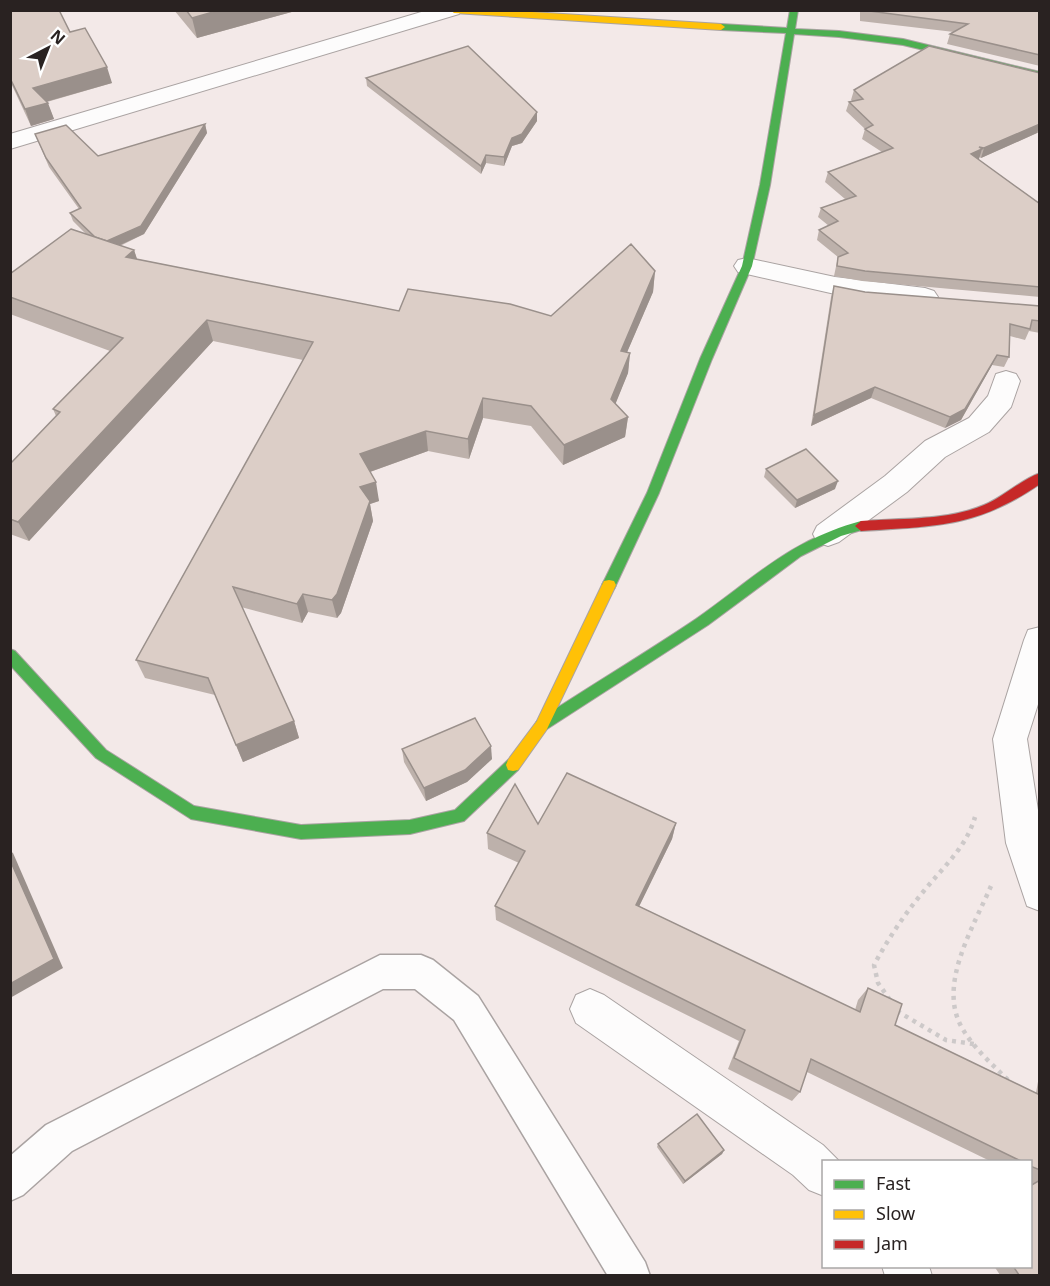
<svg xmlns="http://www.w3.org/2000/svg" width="1050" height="1286" font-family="'Noto Sans',sans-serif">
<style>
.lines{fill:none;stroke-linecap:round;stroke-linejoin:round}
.lane-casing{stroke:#aaa3a2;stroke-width:3}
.street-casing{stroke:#aaa3a2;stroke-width:2}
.fast-casing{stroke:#aaa3a2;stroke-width:2}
.slow-casing{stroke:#aaa3a2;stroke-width:2}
.jam-casing{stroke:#aaa3a2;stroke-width:2}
.path{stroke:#cdc9c9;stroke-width:4.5;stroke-dasharray:4 5;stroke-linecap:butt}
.lane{fill:#fdfcfc;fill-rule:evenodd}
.street{fill:#fdfcfc;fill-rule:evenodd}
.fast{fill:#4caf50;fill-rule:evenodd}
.slow{fill:#ffc107;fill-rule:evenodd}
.jam{fill:#c62828;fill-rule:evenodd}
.wall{fill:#bdb1ab}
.shaded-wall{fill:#9a908b}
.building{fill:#dccec7;stroke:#9a908b;stroke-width:1.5}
</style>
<rect width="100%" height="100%" fill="#f3e9e8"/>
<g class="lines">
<g class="lane-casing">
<polygon id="lane" points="380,955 421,955 433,960 478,996 645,1262 650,1276 608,1276 454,1020 415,989 383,989 72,1151 23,1195 10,1201 10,1156 46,1125"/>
</g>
<g class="street-casing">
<g id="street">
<polygon points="428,10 462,10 459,14 10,149 10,134"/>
<polygon points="747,258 835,277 925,288 934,291 938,297 934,303 925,306 835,294 738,272 734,266 738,260"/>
<polygon points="1006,371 1016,374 1020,381 1011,407 989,432 945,457 907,492 839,542 828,546 817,542 813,534 817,526 885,476 925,441 969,418 988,396 996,374"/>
<polygon points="1040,627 1040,698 1027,739 1040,823 1040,911 1027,906 1006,843 993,739 1024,640 1028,630"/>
<polygon points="590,989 604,995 823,1145 840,1162 824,1162 824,1196 809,1190 793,1175 576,1023 570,1009 576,995"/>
<polygon points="882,1266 929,1266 932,1276 885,1276"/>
</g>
</g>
<g class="fast-casing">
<g id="fast">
<polygon points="790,10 798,10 795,29 839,31 903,39 1040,72 1040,78 903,45 839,37 794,34 770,185 752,266 712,359 659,493 616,585 614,589 604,589 602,585 647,493 700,359 742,266 760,185 786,33 721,30 717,27 721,24 787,28"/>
<path d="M861 521 865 523 867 526 865 529 841 536 801 556 708 625 547 729 542 731 537 729 535 725 537 721C590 686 644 654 696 619 755 578 788 541 861 521Z"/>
<polygon points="10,649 15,651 106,750 194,806 301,825 410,820 455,810 508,760 513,759 518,760 520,765 518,770 464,821 410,834 301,839 191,819 96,758 10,665"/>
</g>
</g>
<g class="slow-casing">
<g id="slow">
<polygon points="450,10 502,10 721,24 725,27 721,30 454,13"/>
<polygon points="609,580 614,581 616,585 547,729 518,770 513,771 508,770 506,765 508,760 537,721 602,585 604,581"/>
</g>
</g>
<g class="jam-casing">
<path id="jam" d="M1040 473V484C976 528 935 526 861 531L855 526 861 521C901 518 946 521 984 505 1004 497 1020 480 1040 473Z"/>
</g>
<g class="path">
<path d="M991 886C974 926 938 983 961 1026 973 1048 993 1065 1010 1082"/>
<path d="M890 1000 878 983 874 965C888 939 904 915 923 892 943 867 966 848 975 817"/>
<polyline points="897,1011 946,1040 974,1044"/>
</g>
<use href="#lane" class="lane"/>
<use href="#street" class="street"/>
<use href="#fast" class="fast"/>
<use href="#slow" class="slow"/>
<use href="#jam" class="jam"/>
</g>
<g class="wall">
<polygon points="10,10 70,32 112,83 47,102 54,119 31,126 10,81"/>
<polygon points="174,10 299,10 197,38"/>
<polygon points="860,10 1040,10 1040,66 947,44 950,34 954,32 860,21"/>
<polygon points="1040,73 1040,133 1037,133 981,158 979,157 978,159 1040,204 1040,297 862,281 834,276 838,257 817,240 819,230 829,226 818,217 821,208 845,199 825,182 828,172 882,152 862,139 865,129 846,111 849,102 852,101 851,100 854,90"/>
<polygon points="366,78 537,121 522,143 512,146 504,166 486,163 481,174 367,86"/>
<polygon points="205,124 207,133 144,234 120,246 134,250 137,259 399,311 551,316 655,271 653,292 627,352 630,353 628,373 615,404 628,417 625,437 563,465 531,426 483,418 469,459 428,451 370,472 379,501 370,504 373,521 341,613 337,618 308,612 302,623 241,607 294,721 299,738 243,762 215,695 145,678 136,660 303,360 213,341 29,541 10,534 10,464 56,416 53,409 110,351 10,314 10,274 87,235 73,221 70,213 79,209 49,167 35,134 98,156"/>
<polygon points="834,286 865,292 1040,306 1040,333 1029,331 1025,340 1010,336 1009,357 1004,367 992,365 961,420 945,428 871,398 811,426 831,297"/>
<polygon points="766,469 835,489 795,508 764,477"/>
<polygon points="402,749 492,759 467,782 426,801 404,762"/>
<polygon points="676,823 672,839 639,906 855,1010 858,1000 868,988 895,1025 1036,1093 1040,1070 1040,1275 1000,1275 994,1266 1030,1266 1030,1182 1031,1182 1030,1181 1030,1161 990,1161 807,1072 800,1092 792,1101 728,1069 739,1041 496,920 495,906 519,863 488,849 487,833 538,824"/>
<polygon points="658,1144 724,1150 722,1154 683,1184 657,1147"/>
</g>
<g class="shaded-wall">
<polygon points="220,10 299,10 197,38 192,18"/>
<polygon points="107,67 112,83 38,104 33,88"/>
<polygon points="48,103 54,119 31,126 25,109"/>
<polygon points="537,112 537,121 522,143 512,146 504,166 504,157 512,138"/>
<polygon points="205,124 207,133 144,234 105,252 102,244"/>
<polygon points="1040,124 1037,133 981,158 984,148"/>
<polygon points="982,149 979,159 967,164 971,154"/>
<polygon points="486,155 486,163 481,174 481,166"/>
<polygon points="134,250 141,271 126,257"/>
<polygon points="655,271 653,292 619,371 621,351"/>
<polygon points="207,320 213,341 29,541 18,522"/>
<polygon points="630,353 628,373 609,420 611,399"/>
<polygon points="997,355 992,365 961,420 945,428 950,417"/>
<polygon points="875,387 871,398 811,426 814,415"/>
<polygon points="483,398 483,418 469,459 468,439"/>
<polygon points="628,417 625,437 563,465 564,445"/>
<polygon points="426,431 428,451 364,474 360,454"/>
<polygon points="838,481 835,489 795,508 797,500"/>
<polygon points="376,482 379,501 370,504 373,521 341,613 337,618 332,600 360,487"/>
<polygon points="303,594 308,612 302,623 297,604"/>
<polygon points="294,721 299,738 243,762 236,745"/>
<polygon points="491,746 492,759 467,782 426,801 424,788"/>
<polygon points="676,823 672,839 633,919 636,905"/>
<polygon points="10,851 13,853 63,968 10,998"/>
<polygon points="724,1150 722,1154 683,1184 685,1181"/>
</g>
<g class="building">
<polygon points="10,10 59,10 70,32 85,28 107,67 33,88 48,103 25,109 10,78"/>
<polygon points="186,10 220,10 192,18"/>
<polygon points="862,10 1040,10 1040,55 950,34 968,24"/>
<polygon points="468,46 537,112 522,134 512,138 504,157 486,155 481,166 366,78"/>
<polygon points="929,46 1040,73 1040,124 984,148 979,147 982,149 971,154 1040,204 1040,287 865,271 837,266 838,257 848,253 819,230 838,221 821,208 856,196 828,172 893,148 865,129 873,125 849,102 863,99 854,90"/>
<polygon points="205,124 141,226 107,241 95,237 70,213 81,208 46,158 35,134 66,125 98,156"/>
<polygon points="71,229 134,250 126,257 399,311 408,289 510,304 551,316 631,244 655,271 621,351 630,353 611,399 628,417 564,445 531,406 483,398 468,439 426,431 360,454 376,482 360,487 370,501 337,594 332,600 303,594 297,604 233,587 294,721 236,745 208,678 136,660 313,342 207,320 18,522 10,519 10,464 60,412 53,409 123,338 10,297 10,274"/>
<polygon points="834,286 865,292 1040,306 1040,321 1032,320 1030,329 1010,324 1009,357 997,355 965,409 950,417 875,387 814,415"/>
<polygon points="806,449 838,481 797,500 766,469"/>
<polygon points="475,718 491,746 465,770 424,788 402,749"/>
<polygon points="567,773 676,823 636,905 860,1012 868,988 902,1004 895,1025 1040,1095 1040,1170 1030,1166 1030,1161 1021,1161 811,1059 800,1092 734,1058 745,1030 495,906 525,851 487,833 515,784 538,824"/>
<polygon points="10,860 54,959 10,984"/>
<polygon points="697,1114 724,1150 685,1181 658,1144"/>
<polygon points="1040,1180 1040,1275 1019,1275 1013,1266 1030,1266 1030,1186"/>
</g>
<rect width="1050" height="1286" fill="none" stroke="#292221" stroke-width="24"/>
<rect x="822" y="1160" width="210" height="108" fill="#ffffff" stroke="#a9a7a6" stroke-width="1.5"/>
<rect x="834" y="1180" width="30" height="9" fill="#4caf50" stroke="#a9a7a6" stroke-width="1.5"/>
<text x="876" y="1190" font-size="18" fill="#292221">Fast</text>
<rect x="834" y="1210" width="30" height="9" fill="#ffc107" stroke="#a9a7a6" stroke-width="1.5"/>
<text x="876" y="1220" font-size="18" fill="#292221">Slow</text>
<rect x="834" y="1240" width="30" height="9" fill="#c62828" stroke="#a9a7a6" stroke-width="1.5"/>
<text x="876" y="1250" font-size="18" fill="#292221">Jam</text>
<g transform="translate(48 48) rotate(42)" stroke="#ffffff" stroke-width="4.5" paint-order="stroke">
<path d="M0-4.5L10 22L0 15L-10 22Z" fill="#292221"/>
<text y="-9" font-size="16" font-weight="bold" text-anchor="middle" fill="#292221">N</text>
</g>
</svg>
